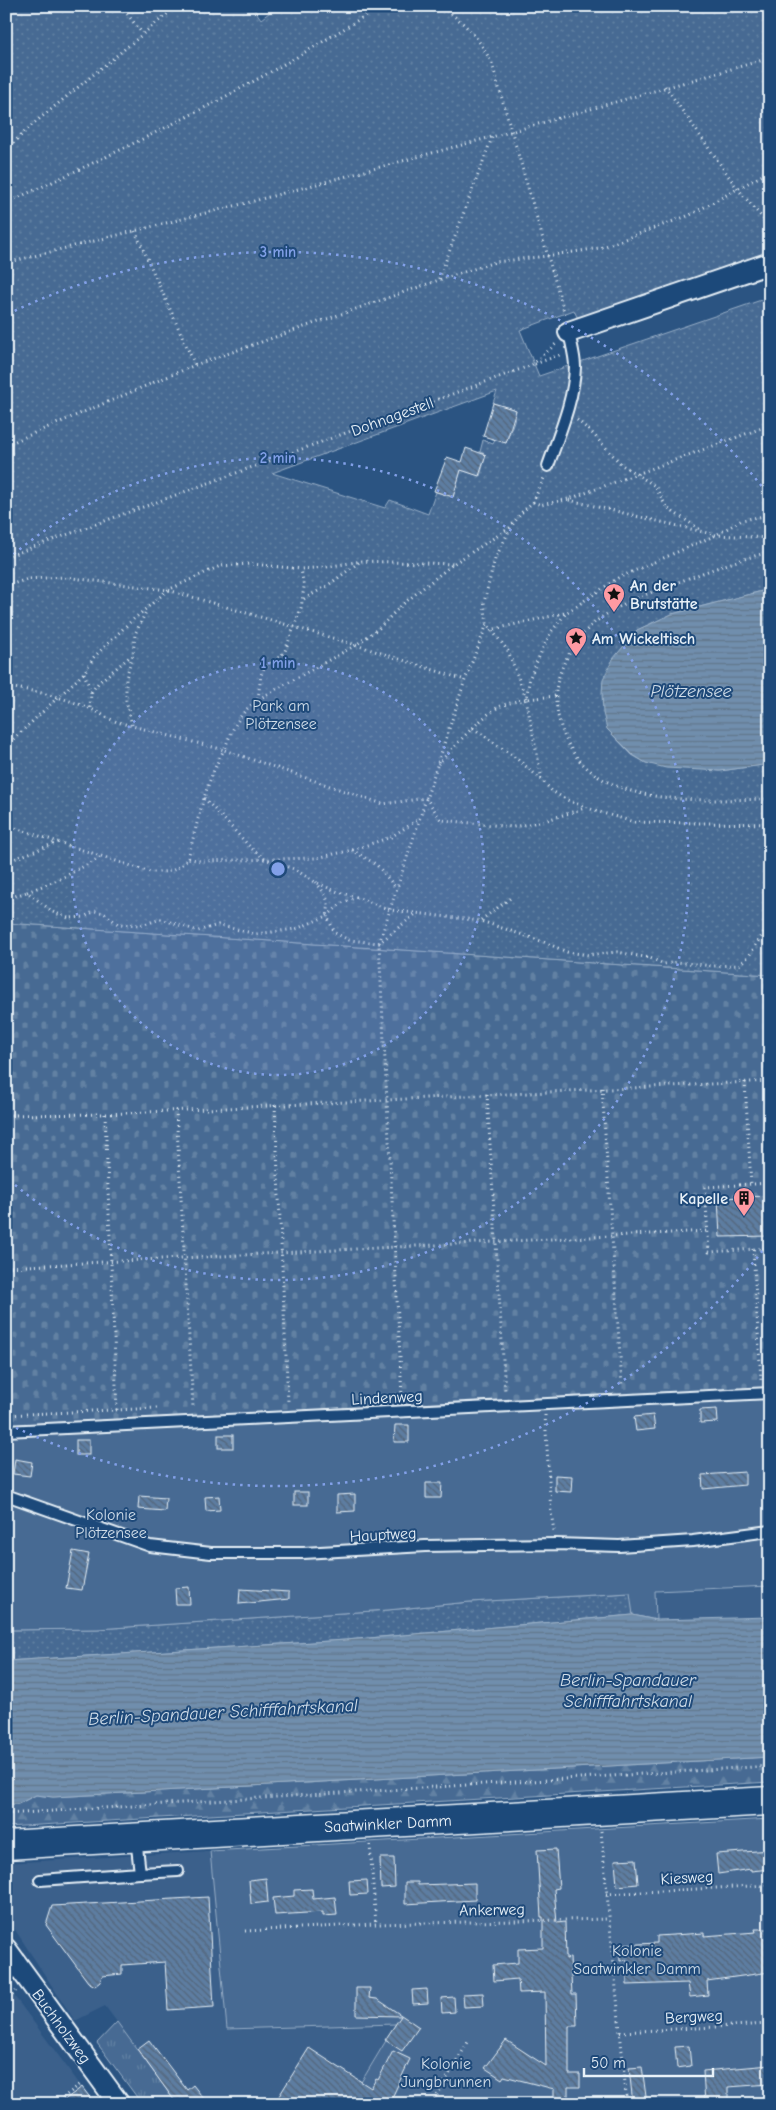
<svg xmlns="http://www.w3.org/2000/svg" width="776" height="2110" font-family="'Comic Neue',sans-serif">
<style>
.built{fill:#3a608b}
.grass{fill:url(#grass-tufts);stroke:#98aec6}
.forest{fill:url(#forest-firs);stroke:#98aec6}
.cemetery{fill:url(#cemetery-stones);stroke:#98aec6}
.park{fill:url(#park-dots);stroke:#98aec6;fill-rule:evenodd}
.garden{fill:#476b93;stroke:#98aec6}
.water{fill:url(#water-rules);stroke:#a0b6cb}
.building{fill:url(#building-back-hatch);stroke:#e8f1f8}
.lines{fill:none;stroke-linecap:round;stroke-linejoin:round}
.service-casing{stroke:#e8f1f8;stroke-width:14}
.minor-casing{stroke:#e8f1f8;stroke-width:24}
.secondary-casing{stroke:#e8f1f8;stroke-width:31}
.path{stroke:#e8f1f8;stroke-width:3;stroke-dasharray:1 4;stroke-linecap:butt}
.service{stroke:#1f4a7a;stroke-width:10}
.minor{stroke:#1f4a7a;stroke-width:20}
.secondary{stroke:#1f4a7a;stroke-width:28}
.ring{fill:none;stroke:#82a0e8;stroke-width:2.5;stroke-dasharray:2.5 5}
.labels{text-anchor:middle;stroke-width:4;stroke-linejoin:round;paint-order:stroke}
.street-label{font-size:16px;fill:#e8f1f8;stroke:#1f4a7a}
.poi-label{font-size:16px;font-weight:bold;fill:#e8f1f8;stroke:#1f4a7a;text-anchor:start}
.park-label{font-size:16px;fill:#d0dde9;stroke:#1f4a7a}
.water-label{font-size:18px;font-style:italic;fill:#d0dde9;stroke:#1f4a7a}
.centre{fill:#82a0e8;stroke:#1f4a7a;stroke-width:2.5}
.ring-label{font-size:15px;text-anchor:middle;font-weight:bold;fill:#82a0e8;stroke:#1f4a7a;stroke-width:4;stroke-linejoin:round;paint-order:stroke}
</style>
<defs>
<pattern id="grass-tufts" width="24" height="20" patternUnits="userSpaceOnUse" patternTransform="scale(1.25)"><rect width="24" height="20" fill="#476b93"/><path d="M3 7l-1-3M5 7V3M7 7l1-3M15 17l-1-3M17 17v-4M19 17l1-3" fill="none" stroke="#6281a3"/></pattern>
<pattern id="forest-firs" width="22" height="20" patternUnits="userSpaceOnUse" patternTransform="scale(1.25)"><rect width="22" height="20" fill="#476b93"/><path d="M5 1l3.5 6h-7zM16 11l3.5 6h-7z" fill="#6281a3"/></pattern>
<pattern id="cemetery-stones" width="16" height="16" patternUnits="userSpaceOnUse" patternTransform="scale(1.25)"><rect width="16" height="16" fill="#476b93"/><path d="M2 7V4a2 2 0 0 1 4 0v3zM10 15v-3a2 2 0 0 1 4 0v3z" fill="#6281a3"/></pattern>
<pattern id="park-dots" width="8" height="8" patternUnits="userSpaceOnUse" patternTransform="scale(1.25)"><rect width="8" height="8" fill="#476b93"/><path d="M2 2h.1M6 6h.1" fill="none" stroke="#6281a3" stroke-width="1.8" stroke-linecap="round"/></pattern>
<pattern id="water-rules" width="6" height="5" patternUnits="userSpaceOnUse" patternTransform="scale(1.25)"><rect width="6" height="5" fill="#708ead"/><path d="M0 2.5h6" fill="none" stroke="#61768a"/></pattern>
<pattern id="building-back-hatch" width="6" height="6" patternUnits="userSpaceOnUse" patternTransform="scale(1.25)"><rect width="6" height="6" fill="#5d7da1"/><path d="M-1 5l2 2M0 0l6 6M5-1l2 2" fill="none" stroke="#53657a"/></pattern>
</defs>
<rect width="100%" height="100%" fill="#2b5482"/>
<filter id="ink" filterUnits="userSpaceOnUse"><feTurbulence type="fractalNoise" baseFrequency=".02" numOctaves="2"/><feDisplacementMap in="SourceGraphic" scale="10" xChannelSelector="R" yChannelSelector="G"/><feConvolveMatrix kernelMatrix="1 2 1 2 8 2 1 2 1" color-interpolation-filters="sRGB"/></filter>
<g filter="url(#ink)">
<g class="built">
<polygon points="770,1586 770,1617 656,1620 655,1591"/>
<polygon points="210,1851 227,2029 397,2023 348,2104 178,2104 105,2006 75,2021 6,1916 6,1863"/>
<polygon points="6,1985 67,2067 94,2104 6,2104"/>
</g>
<polygon class="grass" points="117,2022 177,2104 142,2104 97,2043"/>
<polygon class="forest" points="770,1757 770,1782 6,1827 6,1804 18,1804 36,1795 53,1797"/>
<polygon class="cemetery" points="6,923 770,975 770,1388 6,1425"/>
<g class="park">
<path d="M6 6H252L261 19 278 6H770V254L589 319 577 317 574 310 520 330 539 376 770 297V589L672 614 637 630 607 729 632 755 646 763 720 771 770 764V975L6 923ZM497 391 493 403 516 410 514 421 506 443 495 440 493 444 483 440 480 452 486 455 480 476 461 470 453 497 436 492 428 514 390 500 385 508 272 473Z"/>
<polygon points="631,1593 633,1615 346,1640 6,1661 6,1630 97,1629 388,1610 470,1602"/>
</g>
<g class="garden">
<polygon points="770,1388 770,1586 655,1591 656,1620 633,1615 630,1593 470,1602 388,1610 97,1629 6,1630 6,1425"/>
<polygon points="770,1819 770,2104 348,2104 396,2024 227,2029 210,1851"/>
</g>
<g class="water">
<polygon points="770,589 770,764 720,771 666,768 646,763 633,755 607,729 603,713 602,693 603,679 613,659 637,630 672,614"/>
<polygon points="633,1615 656,1620 770,1617 770,1757 53,1797 36,1795 18,1804 6,1804 6,1661 346,1640"/>
</g>
<g class="building">
<polygon points="493,403 516,410 506,443 483,436"/>
<polygon points="466,448 486,455 479,476 461,470 453,497 434,491 447,457 462,462"/>
<polygon points="770,1196 770,1236 720,1237 718,1198"/>
<polygon points="717,1409 718,1422 700,1423 700,1410"/>
<polygon points="653,1415 655,1429 636,1431 634,1417"/>
<polygon points="395,1425 409,1425 409,1442 394,1442"/>
<rect x="218" y="1435" width="15" height="13"/>
<rect x="76" y="1440" width="13" height="15"/>
<polygon points="15,1459 32,1462 30,1476 13,1474"/>
<polygon points="745,1472 745,1485 703,1489 702,1475"/>
<polygon points="555,1475 572,1476 571,1492 555,1491"/>
<polygon points="426,1483 442,1483 441,1498 426,1498"/>
<rect x="294" y="1492" width="14" height="13"/>
<polygon points="355,1494 355,1511 337,1512 337,1495"/>
<polygon points="139,1496 166,1498 165,1511 138,1509"/>
<polygon points="219,1496 220,1510 206,1511 205,1497"/>
<polygon points="73,1551 89,1554 82,1590 66,1588"/>
<polygon points="189,1587 190,1604 176,1604 175,1588"/>
<polygon points="240,1589 289,1592 289,1599 239,1604"/>
<polygon points="556,1849 559,1888 554,1889 557,1923 565,1922 566,1959 570,1958 572,1994 576,1994 577,2026 569,2026 569,2074 580,2074 580,2087 568,2087 568,2101 554,2101 554,2089 504,2076 502,2079 485,2068 506,2040 546,2066 545,1992 519,1993 518,1979 494,1981 493,1965 518,1963 518,1949 543,1948 543,1917 541,1917 537,1850"/>
<polygon points="770,1850 770,1869 751,1871 751,1869 718,1874 716,1854"/>
<polygon points="380,1858 394,1858 395,1887 381,1888"/>
<polygon points="636,1859 638,1884 617,1886 615,1860"/>
<polygon points="266,1878 268,1902 251,1904 249,1880"/>
<polygon points="367,1880 368,1894 350,1895 349,1881"/>
<polygon points="405,1882 418,1882 418,1885 475,1883 475,1900 405,1904"/>
<polygon points="312,1889 313,1899 335,1897 337,1915 323,1916 323,1912 275,1915 273,1898 294,1896 294,1890"/>
<polygon points="208,1897 214,2007 168,2010 165,1962 122,1965 122,1974 102,1976 100,1982 95,1986 88,1982 46,1925 52,1906"/>
<polygon points="755,1929 770,1929 770,1972 707,1981 708,1995 690,1997 688,1983 627,1985 627,1960 620,1961 619,1945 657,1943 657,1936 704,1933 704,1936 756,1932"/>
<polygon points="356,1988 370,1988 369,1998 377,1999 419,2027 402,2051 385,2040 401,2016 356,2015"/>
<polygon points="427,1989 428,2003 413,2004 412,1990"/>
<polygon points="483,1993 484,2006 464,2007 463,1994"/>
<polygon points="454,1997 455,2012 442,2013 441,1998"/>
<polygon points="149,2040 187,2090 193,2085 208,2104 169,2104 174,2100 137,2049"/>
<polygon points="689,2046 691,2066 677,2068 675,2047"/>
<polygon points="309,2048 371,2088 376,2079 378,2080 393,2051 410,2059 389,2104 274,2104"/>
<polygon points="770,2065 770,2084 728,2087 728,2104 705,2104 703,2071"/>
<polygon points="642,2067 647,2104 633,2104 629,2068"/>
<polygon points="82,2087 95,2104 59,2104"/>
</g>
<g class="lines">
<g class="service-casing">
<g id="service">
<path d="M548 466C559 434 574 400 575 367 575 356 571 343 569 332"/>
<polyline points="6,1431 770,1393"/>
<polyline points="6,1495 150,1546 211,1553 303,1553 425,1546 556,1544 619,1546 693,1541 770,1531"/>
<polyline points="140,1873 178,1871"/>
<polyline points="40,1880 140,1873 136,1838"/>
</g>
</g>
<g class="minor-casing">
<g id="minor">
<polyline points="569,332 770,263"/>
<polyline points="6,1949 119,2104"/>
</g>
</g>
<g class="secondary-casing">
<polyline id="secondary" points="6,1845 770,1801"/>
</g>
<g class="path">
<polyline points="121,6 142,33"/>
<path d="M438 6C463 19 480 39 492 64L565 315"/>
<polyline points="665,86 737,188 770,227"/>
<polyline points="6,150 32,125 177,6"/>
<path d="M6 203C135 145 261 83 380 6"/>
<polyline points="135,231 195,365"/>
<polyline points="6,263 254,201 510,132 770,58"/>
<polyline points="439,279 493,135"/>
<polyline points="535,364 562,354"/>
<polyline points="577,420 591,432 622,465 655,486 667,508 701,530"/>
<polyline points="6,445 195,365 439,280 495,262 547,256 600,248 690,215 770,171"/>
<polyline points="569,500 716,535 770,538"/>
<polyline points="533,502 541,505 569,499 770,425"/>
<polyline points="770,515 742,520 716,535 618,578 566,613 551,632 543,648 530,677 526,699 542,780 552,791 567,800 596,811 634,822 770,824"/>
<path d="M770 552C736 560 705 572 673 584 647 594 621 603 598 620 576 636 553 674 556 701 567 813 688 800 770 799"/>
<polyline points="6,557 532,365 557,343"/>
<polyline points="6,586 28,579 64,577 168,590 356,645 465,680"/>
<polyline points="304,599 327,586 361,561"/>
<polyline points="490,630 565,613"/>
<polyline points="84,673 91,692 90,708"/>
<path d="M6 688C30 688 67 699 89 708 98 712 107 718 117 722L224 750C233 728 238 715 257 700L356 645 379 628 403 604 453 564 511 527"/>
<polyline points="91,692 99,682 131,656"/>
<polyline points="526,698 508,651 487,624 484,602 495,559 511,527 521,513 533,502 544,478"/>
<polyline points="258,699 261,675 265,666 278,659 285,651 301,608 304,587 301,569"/>
<polyline points="132,725 126,700 126,678 133,654 135,634 147,610"/>
<polyline points="473,728 516,758 542,780"/>
<polyline points="6,746 84,673 94,657 129,623 168,590 220,566 252,564 301,569 326,567 362,561 453,564"/>
<path d="M438 764C451 750 484 713 501 706 519 699 537 698 555 696"/>
<polyline points="204,798 251,848 265,859 294,869 315,882 338,892 357,897 390,910 481,921 544,942 567,952 589,955 617,952 650,958 664,964 677,962 713,966 739,965 749,956 770,923"/>
<path d="M6 825 150 872C169 872 175 873 188 858L200 861 317 858 352 850 391 837 419 819"/>
<polyline points="352,850 377,865 396,888"/>
<path d="M188 858C198 821 205 783 224 750L383 804 426 798 441 820 513 827 544 821 585 808"/>
<polyline points="6,862 58,842"/>
<polyline points="27,892 60,879 103,856"/>
<polyline points="357,897 342,903 327,916 335,933 349,940 379,943 417,913"/>
<path d="M6 899 27 892 53 912 68 918 84 917 95 911 104 913 118 924 141 925 161 919 198 931 218 925 256 934 296 929 327 916C331 901 325 894 316 882"/>
<polyline points="481,920 512,897"/>
<polyline points="745,1082 751,1184"/>
<polyline points="602,1088 622,1386"/>
<polyline points="487,1094 505,1392"/>
<polyline points="275,1105 288,1402"/>
<polyline points="176,1110 193,1407"/>
<polyline points="105,1114 117,1410"/>
<polyline points="6,1115 105,1114 770,1081"/>
<polyline points="770,1183 705,1187 709,1252 770,1248"/>
<polyline points="753,1249 761,1380"/>
<polyline points="6,1267 708,1231"/>
<polyline points="402,1397 379,943 465,680 487,624"/>
<polyline points="6,1415 157,1408"/>
<polyline points="545,1415 551,1512 554,1531"/>
<polyline points="6,1814 770,1766"/>
<polyline points="601,1831 627,2104"/>
<polyline points="370,1845 376,1924"/>
<polyline points="606,1894 770,1885"/>
<polyline points="245,1931 376,1924 609,1919"/>
<polyline points="6,2003 16,1991"/>
<polyline points="620,2032 770,2024"/>
<polyline points="55,2104 82,2083"/>
<polyline points="432,2104 468,2042"/>
</g>
<use href="#service" class="service"/>
<use href="#minor" class="minor"/>
<use href="#secondary" class="secondary"/>
</g>
</g>
<circle cx="278" cy="869" r="206" fill="#82a0e8" fill-opacity=".12"/>
<g class="ring">
<circle cx="278" cy="869" r="206"/>
<path d="M8 559A411 411 0 1 1 8 1179"/>
<path d="M767 1245A617 617 0 0 1 8 1424M8 314A617 617 0 0 1 767 493"/>
</g>
<defs>
<g id="sight-pin" transform="scale(1.125)"><path d="M0 17L-7.5 6A9.5 9.5 0 1 1 7.5 6Z" fill="#ff9aa2" stroke="#1f4a7a"/><path d="M0-6L1.8-2.2L6-1.7L2.9 1.2L3.7 5.4L0 3.3L-3.7 5.4L-2.9 1.2L-6-1.7L-1.8-2.2Z" fill="#111"/></g>
<g id="building-pin" transform="scale(1.125)"><path d="M0 17L-7.5 6A9.5 9.5 0 1 1 7.5 6Z" fill="#ff9aa2" stroke="#1f4a7a"/><path d="M-4-6H4V6H1V3H-1V6H-4ZM-2.5-4.3h1.7v1.8h-1.7ZM.8-4.3h1.7v1.8H.8ZM-2.5-1h1.7V.8h-1.7ZM.8-1h1.7V.8H.8Z" fill="#111"/></g>
</defs>
<g fill-rule="evenodd">
<use href="#sight-pin" x="614" y="594"/>
<use href="#sight-pin" x="576" y="638"/>
<use href="#building-pin" x="744" y="1198"/>
</g>
<g class="labels">
<g class="street-label">
<text transform="translate(392 416) rotate(-20)" y="6">Dohnagestell</text>
<text transform="translate(387 1397) rotate(-3)" y="6">Lindenweg</text>
<text transform="translate(383 1534) rotate(-3)" y="6">Hauptweg</text>
<text transform="translate(388 1823) rotate(-3)" y="6">Saatwinkler Damm</text>
<text transform="translate(687 1877) rotate(-3)" y="6">Kiesweg</text>
<text transform="translate(492 1909) rotate(-1)" y="6">Ankerweg</text>
<text transform="translate(694 2016) rotate(-3)" y="6">Bergweg</text>
<text transform="translate(62 2026) rotate(54)" y="6">Buchholzweg</text>
</g>
<g class="poi-label">
<text x="630" y="591">An der<tspan x="630" dy="18">Brutstätte</tspan></text>
<text x="592" y="644">Am Wickeltisch</text>
<text x="728" y="1204" text-anchor="end">Kapelle</text>
</g>
<g class="park-label">
<text x="281" y="711">Park am<tspan x="281" dy="18">Plötzensee</tspan></text>
<text x="111" y="1520">Kolonie<tspan x="111" dy="18">Plötzensee</tspan></text>
<text x="637" y="1956">Kolonie<tspan x="637" dy="18">Saatwinkler Damm</tspan></text>
<text x="446" y="2069">Kolonie<tspan x="446" dy="18">Jungbrunnen</tspan></text>
</g>
<g class="water-label">
<text x="691" y="697">Plötzensee</text>
<text x="628" y="1686">Berlin-Spandauer<tspan x="628" dy="21">Schifffahrtskanal</tspan></text>
<text transform="translate(223 1712) rotate(-3)" y="6">Berlin-Spandauer Schifffahrtskanal</text>
</g>
</g>
<circle cx="278" cy="869" r="8" class="centre"/>
<g class="ring-label">
<text x="278" y="257">3 min</text>
<text x="278" y="463">2 min</text>
<text x="278" y="668">1 min</text>
</g>
<rect width="776" height="2110" fill="none" stroke="#1f4a7a" stroke-width="25"/>
<rect x="12" y="12" width="751" height="2085" fill="none" stroke="#e8f1f8" stroke-width="2" filter="url(#ink)"/>
<path d="M584 2068v8h129v-8" fill="none" stroke="#e8f1f8" stroke-width="2.5"/>
<text x="591" y="2068" font-size="15" fill="#e8f1f8" stroke="#1f4a7a" stroke-width="4" paint-order="stroke">50 m</text>
</svg>
